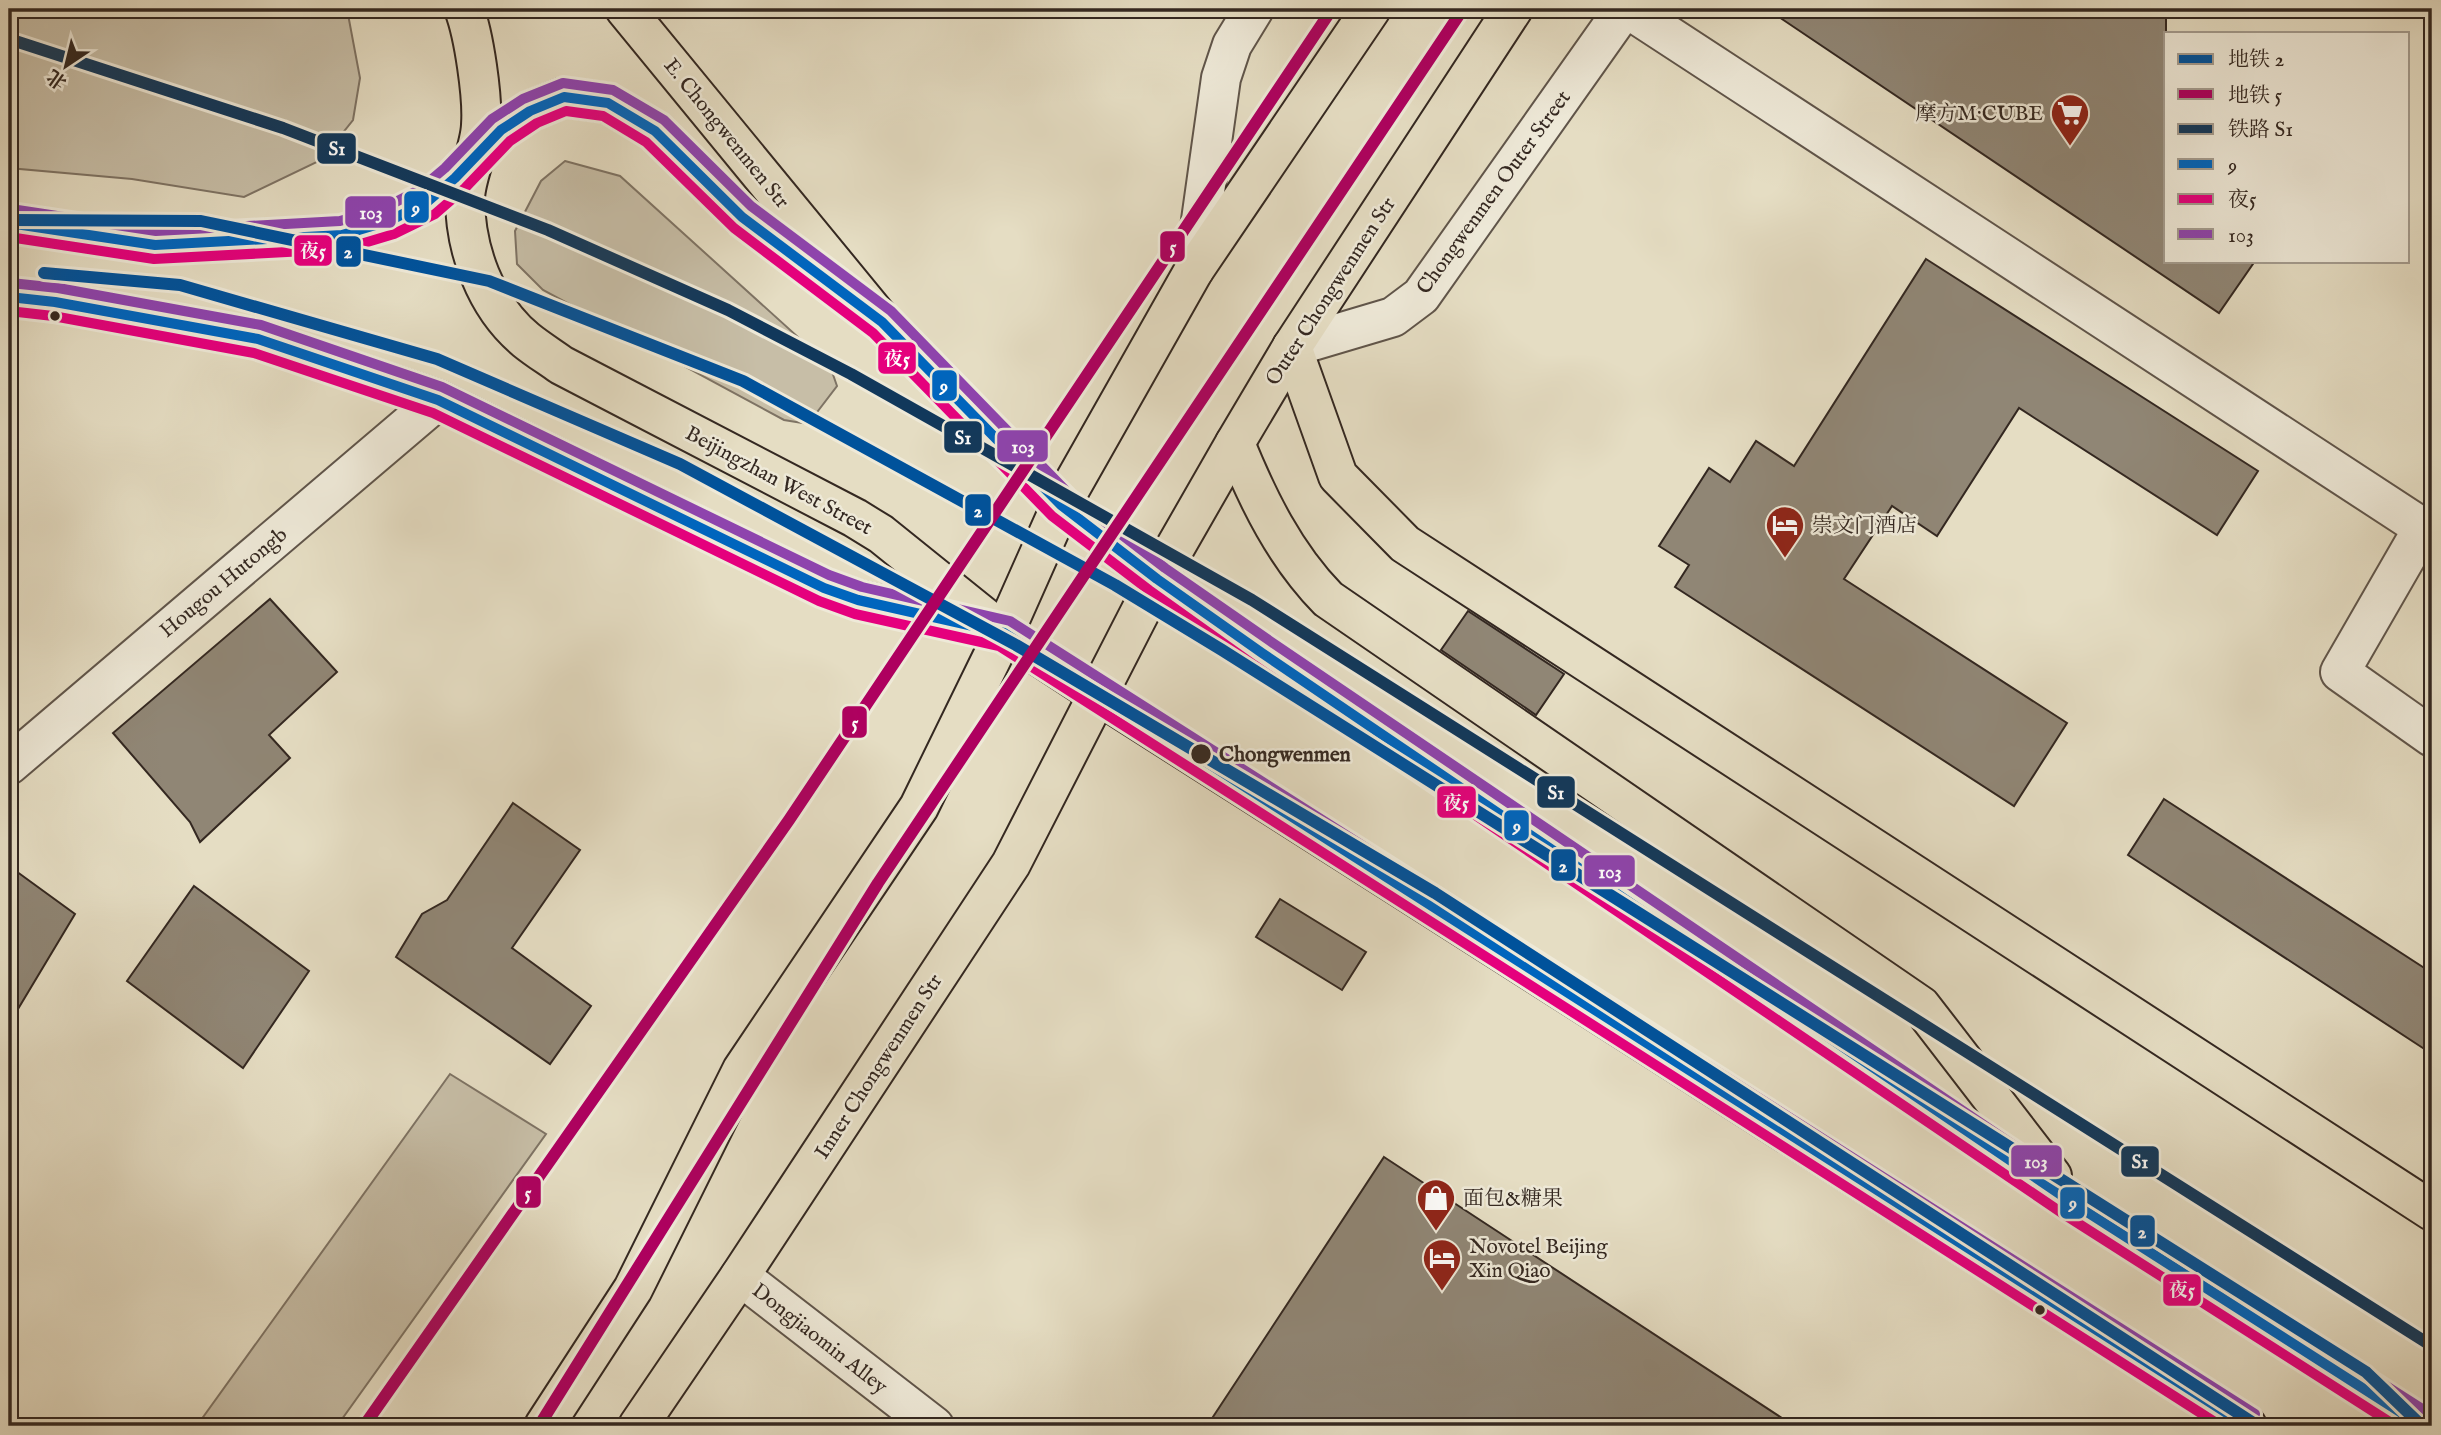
<svg xmlns="http://www.w3.org/2000/svg" width="2441" height="1435" font-family="'IM FELL English','Noto Serif SC',serif">
<style>
.green{fill:#c7bea7;stroke:#7e7364;stroke-width:2}
.building{fill:#908675;stroke:#342821;stroke-width:2}
.lines{fill:none;stroke-linecap:round;stroke-linejoin:round}
.minor-casing{stroke:#60554a;stroke-width:42}
.major-casing{stroke:#342821;stroke-width:42}
.minor{stroke:#eee9d8;stroke-width:38}
.major{stroke:#e5ddc3;stroke-width:38}
.bus-1-casing{stroke:#eee9d8;stroke-width:16}
.bus-2-casing{stroke:#eee9d8;stroke-width:16}
.bus-3-casing{stroke:#eee9d8;stroke-width:16}
.bus-1{stroke:#0065bd;stroke-width:10}
.bus-2{stroke:#e5007d;stroke-width:10}
.bus-3{stroke:#8e44ad;stroke-width:10}
.rail-1-casing{stroke:#eee9d8;stroke-width:18}
.rail-1{stroke:#11385b;stroke-width:12}
.metro-1-casing{stroke:#eee9d8;stroke-width:18}
.metro-2-casing{stroke:#eee9d8;stroke-width:18}
.metro-1{stroke:#00529b;stroke-width:12}
.metro-2{stroke:#ae005f;stroke-width:12}
.bus-dot{fill:#342821;stroke:#eee9d8;stroke-width:2.5}
.labels{text-anchor:middle;stroke-width:5;stroke-linejoin:round;paint-order:stroke}
.poi-label{font-size:21px;fill:#342821;stroke:#eee9d8;text-anchor:start}
.street-label{font-size:21px;fill:#342821;stroke:#eee9d8}
.stop-label{font-size:21px;font-weight:bold;fill:#342821;stroke:#eee9d8;text-anchor:start}
.line-badge{stroke:#eee9d8;stroke-width:2.5}
.badge-label{font-size:19px;text-anchor:middle;font-weight:bold;fill:#fff}
</style>
<rect width="100%" height="100%" fill="#e5ddc3"/>
<filter id="stains"><feTurbulence type="fractalNoise" baseFrequency=".00286" numOctaves="4"/><feColorMatrix values="0 0 0 0 .2 0 0 0 0 .09 0 0 0 0 .02 0 0 0 .5 -.17"/></filter>
<radialGradient id="worn" r=".72"><stop offset=".6" stop-color="#630" stop-opacity="0"/><stop offset="1" stop-color="#630" stop-opacity=".3"/></radialGradient>
<g class="green">
<polygon points="9,9 347,9 360,78 353,120 321,160 244,197 132,179 9,168"/>
<polygon points="565,161 620,176 830,366 837,386 808,424 784,420 543,290 517,264 515,231 541,181"/>
<polygon points="450,1074 546,1134 337,1426 210,1426 201,1420"/>
</g>
<g class="building">
<polygon points="1767,9 2166,9 2166,261 2255,261 2219,313"/>
<polygon points="1926,259 2258,471 2217,535 2019,408 1937,536 1892,506 1844,579 2067,723 2014,806 1675,587 1689,565 1659,546 1709,468 1730,482 1756,441 1794,466"/>
<polygon points="270,599 337,672 269,735 290,758 200,842 190,822 113,733"/>
<polygon points="1468,611 1564,674 1536,715 1441,650"/>
<polygon points="2164,799 2432,973 2432,1054 2128,855"/>
<polygon points="513,803 580,850 512,948 591,1006 550,1064 396,957 422,914 447,900"/>
<polygon points="9,866 75,914 9,1024"/>
<polygon points="194,886 309,971 243,1068 127,981"/>
<polygon points="1280,899 1366,952 1342,990 1256,937"/>
<polygon points="1384,1157 1794,1426 1207,1426"/>
</g>
<g class="lines">
<g class="minor-casing">
<g id="minor">
<polyline points="1628,9 2423,528 2340,672 2432,737"/>
<polyline points="1194,270 1221,78 1232,45 1254,9"/>
<polyline points="1292,347 1393,317 1421,296 1624,9"/>
<polyline points="9,765 438,400"/>
<polyline points="740,1276 934,1426"/>
</g>
</g>
<g class="major-casing">
<g id="major">
<path d="M464 9C474 35 483 97 481 125 480 149 466 175 465 198 465 249 485 306 526 340 537 349 550 357 561 365L855 518 881 534 1004 633 1097 694 2247 1426"/>
<polyline points="625,9 882,322 1061,505 1157,579 1262,653 2073,1203 2422,1426"/>
<polyline points="9,223 155,245 342,235 389,221 427,202 455,178 501,130 530,111 564,97 608,103 655,131 742,217 833,285"/>
<polyline points="9,297 55,302 258,339 438,400 824,588 858,600 995,631"/>
<polyline points="1292,347 1338,476 1405,544 2432,1211"/>
<path d="M1235 443C1258 500 1285 555 1328 599L1921 1006 2052 1176"/>
<polyline points="544,1426 633,1289 742,1070 919,807 1004,633 1061,505 1194,270 1371,9"/>
<polyline points="638,1426 740,1276 1011,864 1157,579 1235,443 1292,347 1513,9"/>
</g>
</g>
<use href="#minor" class="minor"/>
<use href="#major" class="major"/>
<g class="bus-1-casing">
<g id="bus-1">
<polyline points="9,223 155,245 342,235 389,221 427,202 455,178 501,130 530,111 564,97 608,103 655,131 742,217 882,322 1061,505 1157,579 1262,653 2073,1203 2422,1426"/>
<polyline points="9,297 55,302 258,339 438,400 824,588 858,600 1004,633 2247,1426"/>
</g>
</g>
<g class="bus-2-casing">
<g id="bus-2">
<polyline points="9,237 154,259 344,249 394,234 435,214 465,188 510,141 537,123 566,111 603,116 646,142 734,228 873,333 1052,516 1149,590 1254,665 2065,1215 2396,1426"/>
<polyline points="9,311 53,316 254,353 433,413 819,601 855,614 999,646 2221,1426"/>
</g>
</g>
<g class="bus-3-casing">
<g id="bus-3">
<polyline points="11,209 156,231 340,221 384,208 419,190 445,168 492,119 523,99 563,83 613,90 664,120 751,206 891,311 1070,495 1165,568 1270,641 2081,1191 2430,1414"/>
<polyline points="11,283 58,288 261,325 442,387 829,575 862,587 1010,621 2255,1414"/>
</g>
</g>
<use href="#bus-1" class="bus-1"/>
<use href="#bus-2" class="bus-2"/>
<use href="#bus-3" class="bus-3"/>
<g class="rail-1-casing">
<polyline id="rail-1" points="9,39 283,128 548,230 728,310 851,374 1252,600 2432,1346"/>
</g>
<use href="#rail-1" class="rail-1"/>
<g class="metro-1-casing">
<g id="metro-1">
<polyline points="9,220 201,221 489,281 743,381 1115,585 1222,650 2366,1372 2422,1426"/>
<polyline points="44,273 180,285 437,359 680,464 1016,645 1435,893 2258,1426"/>
</g>
</g>
<g class="metro-2-casing">
<g id="metro-2">
<polyline points="364,1426 789,820 1332,9"/>
<polyline points="539,1426 878,883 1463,9"/>
</g>
</g>
<use href="#metro-1" class="metro-1"/>
<use href="#metro-2" class="metro-2"/>
</g>
<defs>
<g id="supermarket-pin" transform="scale(2.0125)"><path d="M0 17L-7.5 6A9.5 9.5 0 1 1 7.5 6Z" fill="#8f2418" stroke="#eee9d8"/><path d="M-6-5.5h2.5l.6 2H6L4.5 2H-2.5L-4.4-4H-6ZM-1.5 3.2a1.3 1.3 0 1 0 .1 0ZM3 3.2a1.3 1.3 0 1 0 .1 0Z" fill="#fff"/></g>
<g id="hotel-pin" transform="scale(2.0125)"><path d="M0 17L-7.5 6A9.5 9.5 0 1 1 7.5 6Z" fill="#8f2418" stroke="#eee9d8"/><path d="M-6-4.5h1.5V1H6V5H4.5V3h-9V5H-6ZM-4 0a1.8 1.8 0 1 1 3.6 0ZM.5 0V-2.5h3Q6-2.5 6 0Z" fill="#fff"/></g>
<g id="shop-pin" transform="scale(2.0125)"><path d="M0 17L-7.5 6A9.5 9.5 0 1 1 7.5 6Z" fill="#8f2418" stroke="#eee9d8"/><path d="M-5-2.5h2.3a2.7 3.5 0 0 1 5.4 0H5L5.5 6h-11ZM-1.5-2.5h3a1.5 2.3 0 0 0-3 0Z" fill="#fff"/></g>
</defs>
<g fill-rule="evenodd">
<use href="#supermarket-pin" x="2070" y="113"/>
<use href="#hotel-pin" x="1785" y="525"/>
<use href="#shop-pin" x="1436" y="1198"/>
<use href="#hotel-pin" x="1442" y="1258"/>
</g>
<g class="bus-dot">
<circle cx="55" cy="316" r="6"/>
<circle cx="1201" cy="754" r="11"/>
<circle cx="2040" cy="1310" r="6"/>
</g>
<g class="labels">
<g class="poi-label">
<text x="2043" y="120" text-anchor="end">摩方M·CUBE</text>
<text x="1812" y="532">崇文门酒店</text>
<text x="1463" y="1205">面包&amp;糖果</text>
<text x="1469" y="1253">Novotel Beijing<tspan x="1469" dy="24">Xin Qiao</tspan></text>
</g>
<g class="street-label">
<text transform="translate(727 133) rotate(51)" y="7">E. Chongwenmen Str</text>
<text transform="translate(1493 192) rotate(-54)" y="7">Chongwenmen Outer Street</text>
<text transform="translate(1330 291) rotate(-57)" y="7">Outer Chongwenmen Str</text>
<text transform="translate(779 480) rotate(28)" y="7">Beijingzhan West Street</text>
<text transform="translate(223 582) rotate(-40)" y="7">Hougou Hutongb</text>
<text transform="translate(878 1066) rotate(-57)" y="7">Inner Chongwenmen Str</text>
<text transform="translate(820 1338) rotate(38)" y="7">Dongjiaomin Alley</text>
</g>
<g class="stop-label">
<text x="1219" y="761">Chongwenmen</text>
</g>
</g>
<g class="line-badge">
<rect x="316" y="132" width="41" height="33" rx="7" fill="#11385b"/>
<rect x="403" y="190" width="27" height="34" rx="7" fill="#0065bd"/>
<rect x="344" y="195" width="53" height="34" rx="7" fill="#8e44ad"/>
<rect x="1159" y="230" width="27" height="33" rx="7" fill="#ae005f"/>
<rect x="293" y="234" width="40" height="33" rx="7" fill="#e5007d"/>
<rect x="335" y="235" width="27" height="33" rx="7" fill="#00529b"/>
<rect x="877" y="341" width="40" height="34" rx="7" fill="#e5007d"/>
<rect x="931" y="369" width="27" height="33" rx="7" fill="#0065bd"/>
<rect x="943" y="420" width="40" height="34" rx="7" fill="#11385b"/>
<rect x="996" y="429" width="53" height="34" rx="7" fill="#8e44ad"/>
<rect x="964" y="493" width="28" height="34" rx="7" fill="#00529b"/>
<rect x="841" y="705" width="27" height="34" rx="7" fill="#ae005f"/>
<rect x="1536" y="775" width="40" height="34" rx="7" fill="#11385b"/>
<rect x="1436" y="785" width="41" height="34" rx="7" fill="#e5007d"/>
<rect x="1503" y="809" width="27" height="33" rx="7" fill="#0065bd"/>
<rect x="1550" y="848" width="27" height="34" rx="7" fill="#00529b"/>
<rect x="1583" y="854" width="53" height="34" rx="7" fill="#8e44ad"/>
<rect x="2010" y="1144" width="53" height="34" rx="7" fill="#8e44ad"/>
<rect x="2120" y="1145" width="40" height="33" rx="7" fill="#11385b"/>
<rect x="515" y="1175" width="27" height="34" rx="7" fill="#ae005f"/>
<rect x="2059" y="1186" width="27" height="34" rx="7" fill="#0065bd"/>
<rect x="2129" y="1214" width="27" height="34" rx="7" fill="#00529b"/>
<rect x="2162" y="1273" width="40" height="34" rx="7" fill="#e5007d"/>
</g>
<g class="badge-label">
<text x="337" y="155">S1</text>
<text x="416" y="214">9</text>
<text x="371" y="219">103</text>
<text x="1173" y="253">5</text>
<text x="313" y="257">夜5</text>
<text x="348" y="258">2</text>
<text x="897" y="365">夜5</text>
<text x="944" y="392">9</text>
<text x="963" y="444">S1</text>
<text x="1023" y="453">103</text>
<text x="978" y="517">2</text>
<text x="855" y="729">5</text>
<text x="1556" y="799">S1</text>
<text x="1456" y="809">夜5</text>
<text x="1517" y="832">9</text>
<text x="1563" y="872">2</text>
<text x="1610" y="878">103</text>
<text x="2036" y="1168">103</text>
<text x="2140" y="1168">S1</text>
<text x="528" y="1199">5</text>
<text x="2073" y="1209">9</text>
<text x="2142" y="1238">2</text>
<text x="2182" y="1296">夜5</text>
</g>
<rect width="2441" height="1435" fill="none" stroke="#e5ddc3" stroke-width="35"/>
<rect x="10" y="10" width="2420" height="1414" fill="none" stroke="#342821" stroke-width="3.5"/>
<rect x="18" y="18" width="2406" height="1400" fill="none" stroke="#342821" stroke-width="2"/>
<rect x="2164" y="32" width="245" height="231" fill="#eee9d8" stroke="#a49c8f" stroke-width="2"/>
<rect x="2178" y="54" width="35" height="10" fill="#00529b" stroke="#a49c8f" stroke-width="2"/>
<text x="2228" y="66" font-size="21" fill="#342821">地铁 2</text>
<rect x="2178" y="89" width="35" height="10" fill="#ae005f" stroke="#a49c8f" stroke-width="2"/>
<text x="2228" y="102" font-size="21" fill="#342821">地铁 5</text>
<rect x="2178" y="124" width="35" height="10" fill="#11385b" stroke="#a49c8f" stroke-width="2"/>
<text x="2228" y="136" font-size="21" fill="#342821">铁路 S1</text>
<rect x="2178" y="159" width="35" height="10" fill="#0065bd" stroke="#a49c8f" stroke-width="2"/>
<text x="2228" y="172" font-size="21" fill="#342821">9</text>
<rect x="2178" y="194" width="35" height="10" fill="#e5007d" stroke="#a49c8f" stroke-width="2"/>
<text x="2228" y="206" font-size="21" fill="#342821">夜5</text>
<rect x="2178" y="229" width="35" height="10" fill="#8e44ad" stroke="#a49c8f" stroke-width="2"/>
<text x="2228" y="242" font-size="21" fill="#342821">103</text>
<g transform="translate(66 66) rotate(215)" stroke="#eee9d8" stroke-width="5" paint-order="stroke">
<path d="M0-5L12 26L0 18L-12 26Z" fill="#342821"/>
<text y="-10" font-size="19" font-weight="bold" text-anchor="middle" fill="#342821">北</text>
</g>
<rect width="100%" height="100%" filter="url(#stains)"/>
<rect width="100%" height="100%" fill="url(#worn)"/>
</svg>
